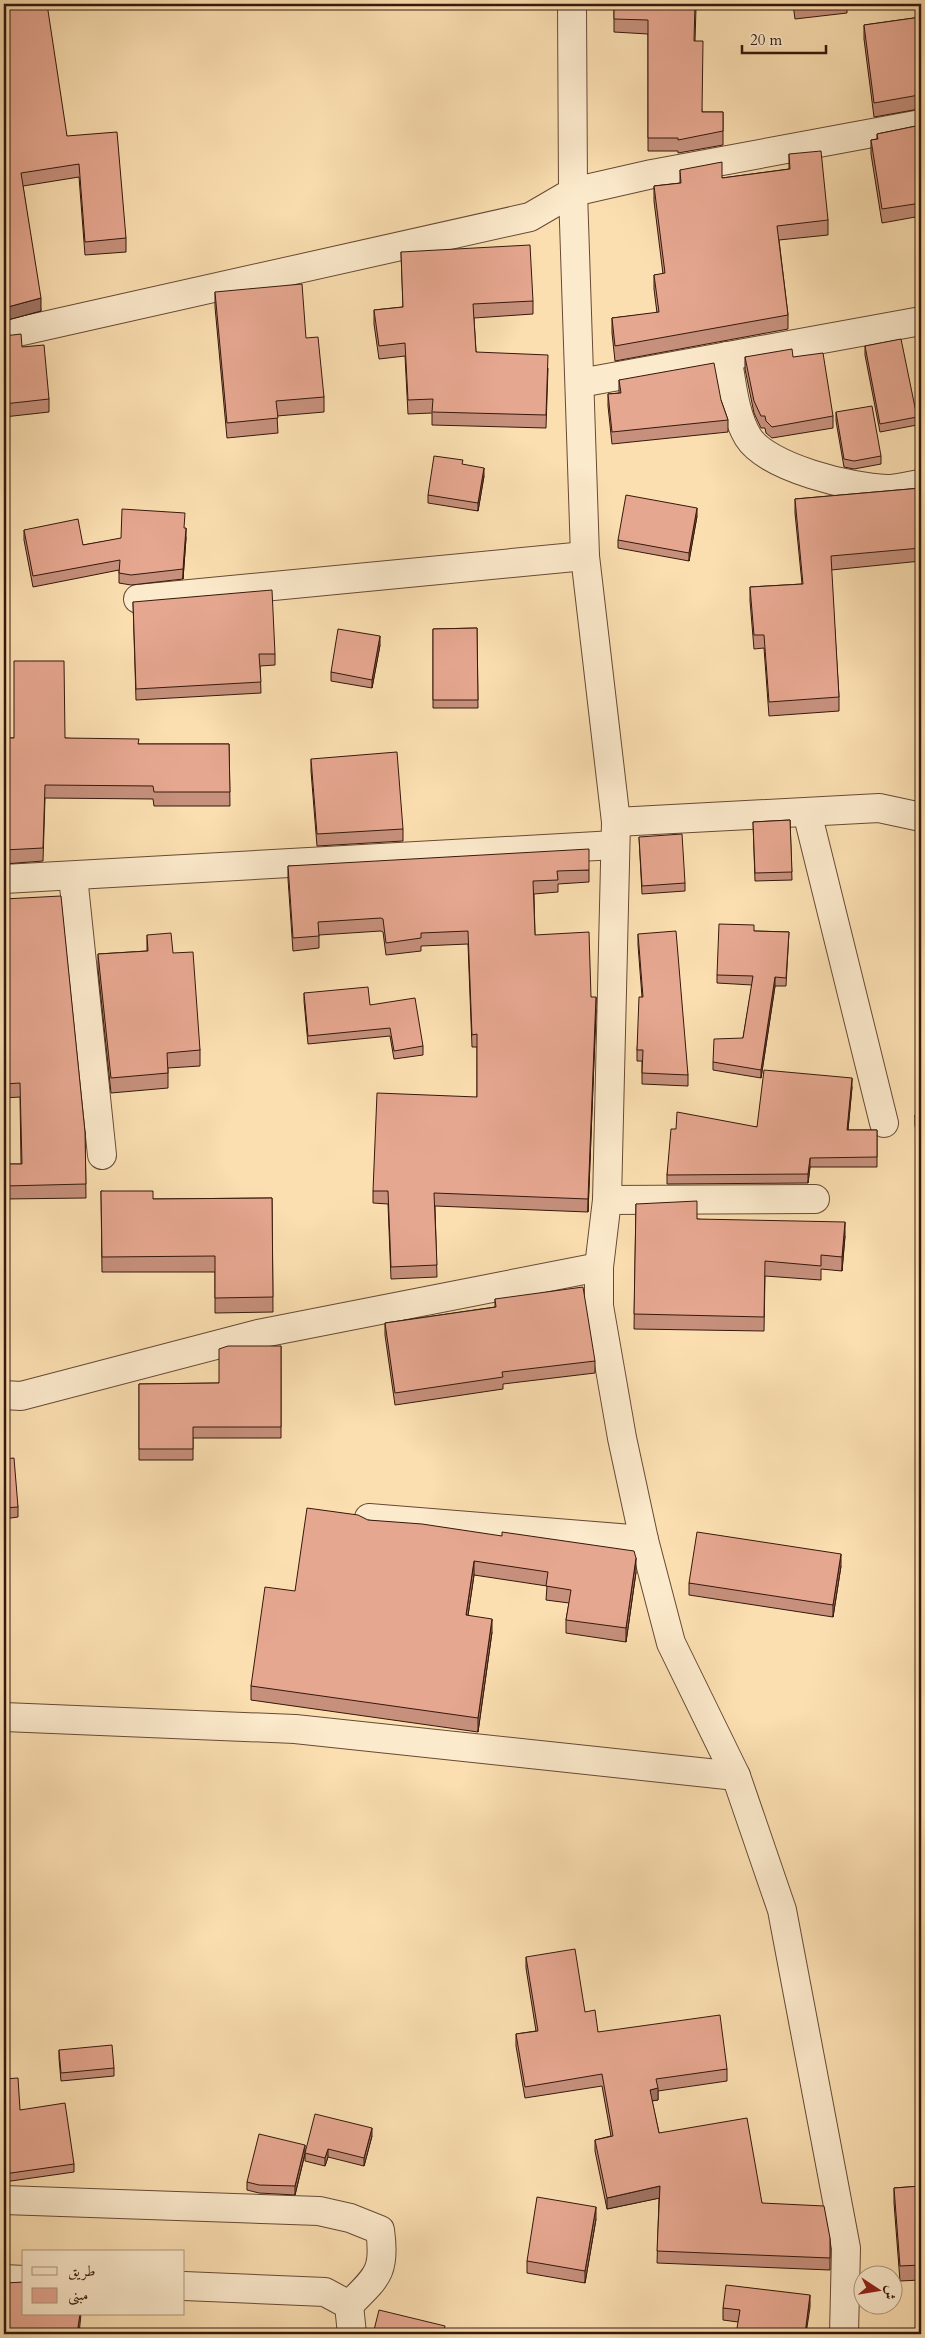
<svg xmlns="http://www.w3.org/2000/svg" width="925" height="2338" font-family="Cardo,Amiri,serif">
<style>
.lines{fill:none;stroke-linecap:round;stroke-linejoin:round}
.minor-casing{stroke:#674a34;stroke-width:30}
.minor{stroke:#fceacc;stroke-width:28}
.wall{fill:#c6907c;stroke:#36180b}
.shaded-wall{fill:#a17565;stroke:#36180b}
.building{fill:#e6a790;stroke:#36180b}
</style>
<rect width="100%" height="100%" fill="#fbdfb1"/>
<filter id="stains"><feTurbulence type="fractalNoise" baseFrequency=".004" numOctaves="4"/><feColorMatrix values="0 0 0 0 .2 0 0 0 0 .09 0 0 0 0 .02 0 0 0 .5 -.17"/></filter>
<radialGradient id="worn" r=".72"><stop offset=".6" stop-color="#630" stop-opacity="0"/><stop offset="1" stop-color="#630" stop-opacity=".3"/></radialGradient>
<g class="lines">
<g class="minor-casing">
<g id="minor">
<polyline points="572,4 573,192 585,556 616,822 607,1200 599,1267 599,1306 622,1438 644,1540 671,1643 736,1776 782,1910 846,2248 844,2334"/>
<polyline points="4,335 530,217 573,192 652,174 921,124"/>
<path d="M727 356C732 382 734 414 748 437 767 468 852 488 887 489 898 489 910 485 921 484"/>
<polyline points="580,383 921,321"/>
<polyline points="138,599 585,556"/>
<polyline points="807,812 884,1123"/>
<polyline points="616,822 879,808 921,817"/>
<polyline points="73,876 102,1155"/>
<polyline points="4,879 615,845"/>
<polyline points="607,1200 815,1199"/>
<polyline points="4,1395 21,1396 258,1334 599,1267"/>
<polyline points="369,1518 644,1540"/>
<polyline points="4,1717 295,1729 736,1776"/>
<path d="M4 2200 319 2211 350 2218 380 2230C386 2272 377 2277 349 2305"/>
<polyline points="4,2279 24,2280"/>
<polyline points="184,2286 325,2292 349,2305 352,2334"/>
</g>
</g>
<use href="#minor" class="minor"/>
</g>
<g class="wall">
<polygon points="4,4 67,136 126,238 126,252 85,255 79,177 23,186 41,311 4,321"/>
<polygon points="614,4 792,4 696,8 695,41 702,112 723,112 723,145 678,153 678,151 648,151 648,34 614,32"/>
<polygon points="793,4 847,4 847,13 795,19"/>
<polygon points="921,17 921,109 919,109 874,117 864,39 864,25"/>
<polygon points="921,125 921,216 882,223 871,154 871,140 877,139 877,134"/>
<polygon points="789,154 828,220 828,235 779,240 788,315 788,329 615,361 612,333 612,318 657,313 654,289 654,275 663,274 654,201 654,186 680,183 680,170 722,178 789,169"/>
<polygon points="401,252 533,301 533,314 474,318 476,352 548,368 546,428 432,425 432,413 408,414 405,356 379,359 374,324 374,310 403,307"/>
<polygon points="215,292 306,338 324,397 324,412 277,416 278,433 227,438 215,307"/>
<polygon points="4,336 22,347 49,399 49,412 4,417"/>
<polygon points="865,346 917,417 917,425 880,432 865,355"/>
<polygon points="745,357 793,357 833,416 833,428 772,438 766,433 765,428 761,428 754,413 745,369"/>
<polygon points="619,380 721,400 728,420 728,432 612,444 608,406 608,394 619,393"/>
<polygon points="836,412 881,456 881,464 854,469 844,467 836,421"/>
<polygon points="484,476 478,511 428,503 428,495"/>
<polygon points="921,488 921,561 831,570 839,697 839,711 769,716 764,648 754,649 750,601 750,587 802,584 795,513 795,499"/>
<polygon points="697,516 689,561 618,548 618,540"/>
<polygon points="184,528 186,538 183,579 131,585 119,583 119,570 33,587 24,540 24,530 83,545"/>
<polygon points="133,602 275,654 275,665 260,666 261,693 136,700"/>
<polygon points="477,628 478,708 433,708 433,629"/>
<polygon points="380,645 372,688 331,681 331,672"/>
<polygon points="4,738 65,738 139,744 229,744 230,806 154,806 153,799 45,798 43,861 4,864"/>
<polygon points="311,759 403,829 403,841 317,846 311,771"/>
<polygon points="790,820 792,880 755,881 753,822"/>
<polygon points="639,837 685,883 685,891 642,894"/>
<polygon points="288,866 589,870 589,882 558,884 558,892 534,894 535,935 591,997 596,1010 588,1212 435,1206 437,1277 391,1279 388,1204 373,1203 373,1191 477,1097 477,1047 472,1047 468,944 421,946 421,951 386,955 383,932 381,931 319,935 319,948 293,951 288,879"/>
<polygon points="4,899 85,1132 86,1198 4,1199 4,1164 21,1164 20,1097 4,1098"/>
<polygon points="754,931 789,932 786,986 775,986 761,1078 713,1070 713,1062 743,1038 752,985 717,983 717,975"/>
<polygon points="638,934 688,1075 688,1086 642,1084 642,1061 637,1061 637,1050 642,997 638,945"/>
<polygon points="147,935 173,953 200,1050 200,1066 168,1068 168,1088 111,1093 98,969 98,954 147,951"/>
<polygon points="304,993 370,1005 423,1046 423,1055 394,1059 390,1036 308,1044 304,1001"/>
<polygon points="852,1087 848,1130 877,1130 877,1167 810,1167 808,1183 667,1184 667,1175 676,1129 757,1127"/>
<polygon points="921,1114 921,1161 915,1125 915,1115"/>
<polygon points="101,1191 153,1199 272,1198 273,1312 215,1313 215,1272 102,1272"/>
<polygon points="636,1204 697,1219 845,1236 842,1271 821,1269 821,1280 765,1276 764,1331 634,1329"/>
<polygon points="495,1299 595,1361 595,1373 503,1384 503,1389 395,1405 385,1335 385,1323 495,1307"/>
<polygon points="281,1346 281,1438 193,1438 193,1460 139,1460 139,1384 219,1383"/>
<polygon points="4,1459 18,1507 18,1517 4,1519"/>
<polygon points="368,1520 636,1572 626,1642 566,1633 566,1620 569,1603 546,1600 547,1586 474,1575 468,1615 492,1632 478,1732 251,1700 251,1686 295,1591"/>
<polygon points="841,1566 833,1617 689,1595 689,1583"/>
<polygon points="526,1957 585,2012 598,2032 727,2069 727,2081 658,2091 658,2100 652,2101 659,2133 762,2203 830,2238 830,2270 657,2263 659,2198 607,2209 595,2151 595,2140 611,2136 602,2086 525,2098 516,2046 516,2034 536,2031 526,1968"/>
<polygon points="59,2050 114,2068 114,2076 61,2081 59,2058"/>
<polygon points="4,2079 20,2110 74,2164 74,2172 4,2182"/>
<polygon points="372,2136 364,2166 328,2157 325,2166 305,2161 305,2154 295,2195 259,2193 247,2190 247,2182 305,2152"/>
<polygon points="921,2186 921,2280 900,2281 894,2203 894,2188"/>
<polygon points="596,2219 585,2283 527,2273 527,2261"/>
<polygon points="810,2307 738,2322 723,2320 723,2308"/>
</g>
<g class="shaded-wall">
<polygon points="41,298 41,311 4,321 4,308"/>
<polygon points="484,468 484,476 478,511 478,503"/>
<polygon points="697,508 697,516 689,561 689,553"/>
<polygon points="186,528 186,538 183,579 183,569"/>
<polygon points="380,636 380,645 372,688 372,680"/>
<polygon points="775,977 775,986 761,1078 761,1070"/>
<polygon points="596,997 596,1010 588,1212 588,1199"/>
<polygon points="852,1078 852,1087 847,1139 847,1130"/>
<polygon points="810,1158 810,1167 808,1183 808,1174"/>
<polygon points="845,1222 845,1236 842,1271 842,1257"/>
<polygon points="841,1554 841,1566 833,1617 833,1605"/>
<polygon points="636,1558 636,1572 626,1642 626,1628"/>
<polygon points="474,1561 474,1575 466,1629 466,1615"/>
<polygon points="492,1619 492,1632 478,1732 478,1718"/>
<polygon points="658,2088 658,2100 650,2101 650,2090"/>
<polygon points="372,2128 372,2136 364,2166 364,2158"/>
<polygon points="305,2145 305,2153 295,2195 295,2186"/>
<polygon points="328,2149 328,2157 325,2166 325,2158"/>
<polygon points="660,2186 660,2198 607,2209 607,2198"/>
<polygon points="596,2207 596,2219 585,2283 585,2271"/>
<polygon points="810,2295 810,2307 806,2334 805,2334"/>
<polygon points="80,2314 81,2314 79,2334 77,2334"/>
</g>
<g class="building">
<polygon points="4,4 28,4 29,6 47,4 67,136 117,132 126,238 85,242 79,164 21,173 41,298 4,308"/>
<polygon points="614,4 695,4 694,41 703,41 702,112 723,112 723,131 678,140 678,138 648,138 648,20 614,19"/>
<polygon points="795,4 810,4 795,6"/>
<polygon points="921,17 921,95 919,95 874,103 864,25"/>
<polygon points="921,125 921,203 882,209 871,140 878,139 877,134"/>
<polygon points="821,151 828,220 777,226 788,315 615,346 612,318 659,312 654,275 665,273 654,186 681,183 680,170 722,162 722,178 790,169 789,154"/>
<polygon points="530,245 533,301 473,304 476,352 548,355 546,415 432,412 433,399 408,400 405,343 379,346 374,310 403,307 401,252"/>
<polygon points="302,284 306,338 318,337 324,397 276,401 278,418 227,423 215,292"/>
<polygon points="21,334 22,347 44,345 49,399 4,404 4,336"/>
<polygon points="901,339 917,417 880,424 865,346"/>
<polygon points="792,349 793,357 823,353 833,416 772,427 766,421 765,416 761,416 754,401 745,357"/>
<polygon points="714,363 721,400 728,420 612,432 608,394 621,393 619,380"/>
<polygon points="872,406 881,456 854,461 844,459 836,412"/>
<polygon points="434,456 463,460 462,464 484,468 478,503 428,495"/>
<polygon points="921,488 921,548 831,556 839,697 769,702 764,635 754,635 750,587 803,584 795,499"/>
<polygon points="626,495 697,508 689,553 618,540"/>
<polygon points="122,509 185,513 184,528 186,528 183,569 131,575 119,573 120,560 33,576 24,530 78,519 83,545 121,538"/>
<polygon points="272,590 275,654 259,654 261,682 136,689 133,602"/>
<polygon points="477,628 478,700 433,700 433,629"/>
<polygon points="338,629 380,636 372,680 331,672"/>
<polygon points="14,661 64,661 65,738 139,739 138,744 229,744 230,792 154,792 153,786 45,785 43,848 4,850 4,738 14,738"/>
<polygon points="397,752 403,829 317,834 311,759"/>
<polygon points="790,820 792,872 755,873 753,822"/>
<polygon points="682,834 685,883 642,886 639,837"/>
<polygon points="589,849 589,870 557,871 558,880 533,881 535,935 589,932 591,997 596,997 588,1199 434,1193 437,1265 391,1267 388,1191 373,1191 377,1093 477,1097 477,1034 472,1035 468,931 421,933 421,938 386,943 383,919 381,918 318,922 319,936 293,938 288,866"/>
<polygon points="61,896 85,1132 86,1184 4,1186 4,1164 22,1164 20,1083 4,1084 4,899"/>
<polygon points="719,924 754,925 754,931 789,932 786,978 775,977 761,1070 713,1062 714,1039 743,1038 753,976 717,975"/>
<polygon points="676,931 688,1075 642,1073 643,1050 637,1050 639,997 643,997 638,934"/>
<polygon points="171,933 173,953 193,952 200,1050 167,1053 168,1073 111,1078 98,954 148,951 147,935"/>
<polygon points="368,987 370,1005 415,998 423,1046 394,1051 390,1028 308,1036 304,993"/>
<polygon points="764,1070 852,1078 847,1130 877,1130 877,1157 810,1158 808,1174 667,1175 671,1129 676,1129 677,1112 757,1127"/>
<polygon points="921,1114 921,1151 915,1115"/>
<polygon points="101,1191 153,1191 153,1199 272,1198 273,1297 215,1298 215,1256 102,1257"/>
<polygon points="697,1201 697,1219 845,1222 842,1257 821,1255 821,1266 765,1261 764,1317 634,1314 636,1204"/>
<polygon points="583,1287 595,1361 502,1372 503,1377 395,1393 385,1323 496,1307 495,1299"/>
<polygon points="228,1346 281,1346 281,1427 193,1427 193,1449 139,1449 139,1384 219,1383 219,1349"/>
<polygon points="14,1458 18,1507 4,1508 4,1459"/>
<polygon points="307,1508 358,1515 368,1520 422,1524 502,1536 502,1532 634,1551 636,1558 626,1628 566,1620 571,1590 546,1586 548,1572 474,1561 466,1615 492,1619 478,1718 251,1686 265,1587 295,1591"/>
<polygon points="697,1532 841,1554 833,1605 689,1583"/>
<polygon points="575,1949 585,2012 595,2010 598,2032 720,2015 727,2069 656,2079 658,2088 650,2090 659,2133 747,2118 762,2203 824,2206 830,2238 830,2258 657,2251 660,2186 607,2198 595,2140 613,2136 602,2074 525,2087 516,2034 538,2031 526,1957"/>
<polygon points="112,2045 114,2068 61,2073 59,2050"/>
<polygon points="18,2078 20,2110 65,2103 74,2164 4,2174 4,2079"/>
<polygon points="315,2114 372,2128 364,2158 328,2149 325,2158 305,2153"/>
<polygon points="259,2134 305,2145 295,2186 259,2185 247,2182"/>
<polygon points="921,2186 921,2265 900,2266 894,2188"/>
<polygon points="537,2197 596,2207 585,2271 527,2261"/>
<polygon points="24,2282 24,2314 80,2314 77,2334 4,2334 4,2294 5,2283"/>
<polygon points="726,2285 810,2295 805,2334 736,2334 740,2310 723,2308"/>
<polygon points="379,2310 445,2326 443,2334 373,2334"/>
</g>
<rect width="925" height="2338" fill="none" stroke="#fbdfb1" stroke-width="20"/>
<rect x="5" y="5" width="915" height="2328" fill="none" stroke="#36180b" stroke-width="2.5"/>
<rect x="10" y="10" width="905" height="2318" fill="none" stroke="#36180b"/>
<rect x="22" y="2250" width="162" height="65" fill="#fceacc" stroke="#ad967f"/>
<rect x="32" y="2267" width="25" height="8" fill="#fceacc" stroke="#ad967f"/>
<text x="68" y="2276" font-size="15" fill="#36180b">طريق</text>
<rect x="32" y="2288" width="25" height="15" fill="#e6a790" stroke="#ad967f"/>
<text x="68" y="2300" font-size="15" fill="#36180b">مبنى</text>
<g transform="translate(878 2290) rotate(102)"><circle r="24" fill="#fceacc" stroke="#ad967f"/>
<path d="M0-4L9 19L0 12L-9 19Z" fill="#8f2418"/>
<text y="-8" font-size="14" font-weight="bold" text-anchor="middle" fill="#36180b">ش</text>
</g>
<path d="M742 45v8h84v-8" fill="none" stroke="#36180b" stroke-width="2.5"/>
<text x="750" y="45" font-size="15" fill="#36180b" stroke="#fceacc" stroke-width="4" paint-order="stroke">20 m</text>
<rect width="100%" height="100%" filter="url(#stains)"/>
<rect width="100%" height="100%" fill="url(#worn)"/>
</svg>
